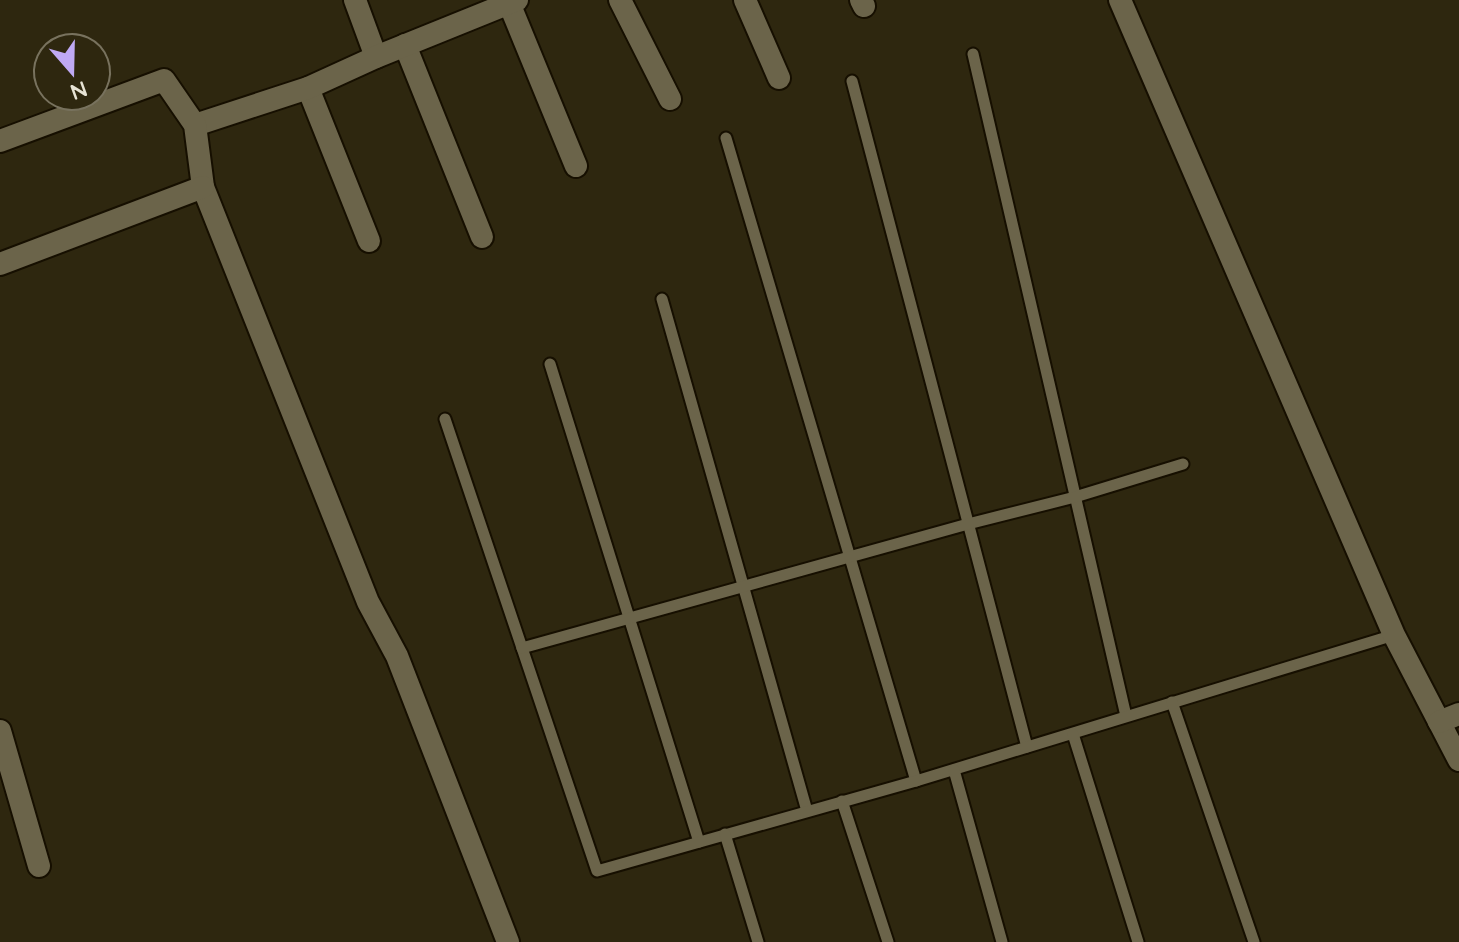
<svg xmlns="http://www.w3.org/2000/svg" width="1459" height="942" font-family="Quicksand,sans-serif">
<style>
.lines{fill:none;stroke-linecap:round;stroke-linejoin:round}
.service-casing{stroke:#160f00;stroke-width:15}
.minor-casing{stroke:#160f00;stroke-width:26}
.service{stroke:#6b644a;stroke-width:11}
.minor{stroke:#6b644a;stroke-width:22}
</style>
<rect width="100%" height="100%" fill="#2e270f"/>
<g class="lines">
<g class="service-casing">
<g id="service">
<polyline points="973,54 1126,716"/>
<polyline points="852,81 1027,747"/>
<polyline points="726,138 916,781"/>
<polyline points="662,299 807,811"/>
<polyline points="550,364 699,842"/>
<polyline points="445,419 597,871 916,781 1394,635"/>
<polyline points="522,648 968,524 1075,497 1183,464"/>
<polyline points="1172,702 1254,942"/>
<polyline points="1073,734 1138,942"/>
<polyline points="954,770 1002,942"/>
<polyline points="842,801 888,942"/>
<polyline points="725,834 758,942"/>
</g>
</g>
<g class="minor-casing">
<g id="minor">
<polyline points="355,0 376,57"/>
<polyline points="620,0 670,99"/>
<polyline points="745,0 779,78"/>
<polyline points="861,0 864,6"/>
<polyline points="1120,0 1394,635 1459,760"/>
<polyline points="509,3 576,166"/>
<polyline points="405,45 482,237"/>
<polyline points="308,88 369,241"/>
<polyline points="195,125 308,88 376,57 517,0"/>
<polyline points="0,141 164,80 195,125 203,187 368,602 397,656 508,942"/>
<polyline points="0,264 203,187"/>
<polyline points="1439,722 1459,714"/>
<polyline points="0,731 39,866"/>
</g>
</g>
<use href="#service" class="service"/>
<use href="#minor" class="minor"/>
</g>
<g transform="translate(72 72) rotate(160)"><circle r="38" fill="#2e270f" stroke="#78725e" stroke-width="2"/>
<path d="M0-6L14 30L0 20L-14 30Z" fill="#bfa9f4"/>
<text y="-12" font-size="22" font-weight="bold" text-anchor="middle" fill="#e7e3d4">N</text>
</g>
</svg>
